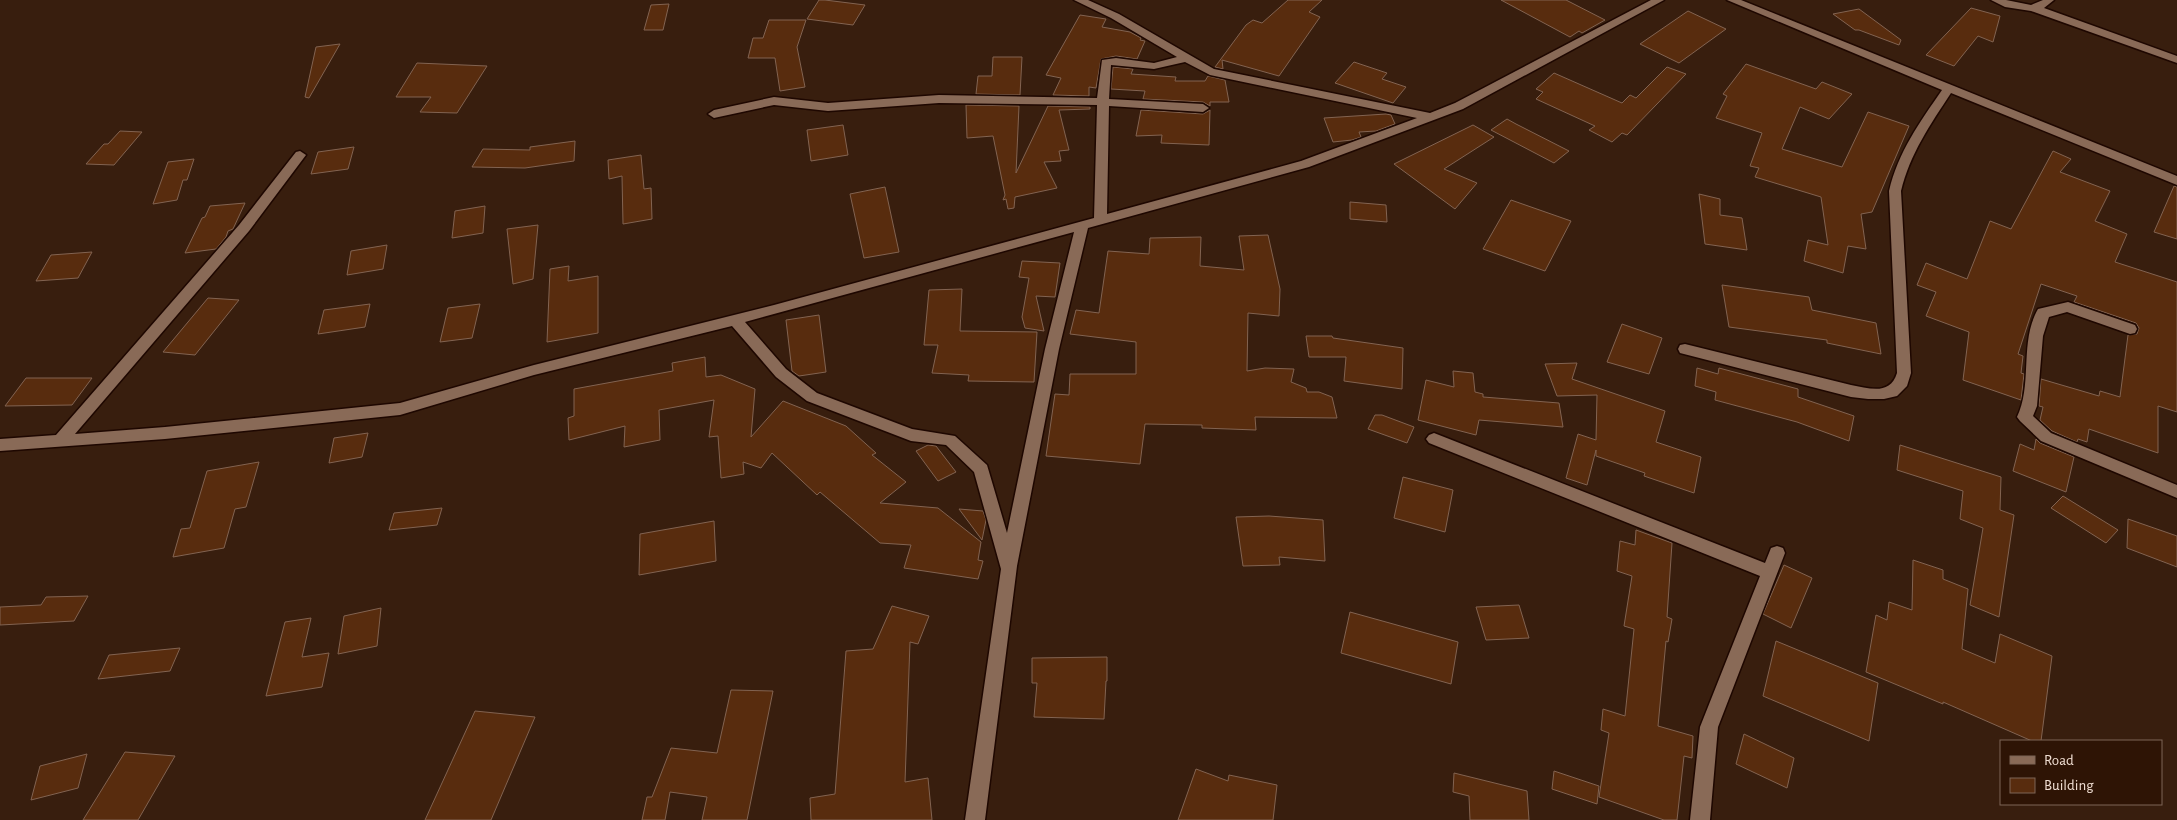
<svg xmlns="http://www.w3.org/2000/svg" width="2177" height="820" font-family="'Alegreya Sans',sans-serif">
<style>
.building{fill:#582c0e;stroke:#826351}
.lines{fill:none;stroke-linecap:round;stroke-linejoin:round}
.minor-casing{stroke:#1e0700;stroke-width:3}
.minor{fill:#896a57;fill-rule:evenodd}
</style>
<rect width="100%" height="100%" fill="#381e0e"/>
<g class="building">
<polygon points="819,0 825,0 865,5 853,25 807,19"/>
<polygon points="1288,0 1322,0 1309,12 1320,17 1279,76 1222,60 1223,69 1215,67 1246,25 1253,20 1262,23"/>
<polygon points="1501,0 1566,0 1605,20 1582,33 1579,31 1570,37"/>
<polygon points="669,4 663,30 644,30 651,5"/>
<polygon points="1971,8 2000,16 1993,42 1978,36 1954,66 1926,55"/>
<polygon points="1859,9 1901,40 1899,45 1859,30 1855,30 1833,14"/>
<polygon points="1688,11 1726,29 1679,63 1640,44"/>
<polygon points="1080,15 1106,19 1102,27 1130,32 1141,38 1140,40 1145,41 1137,59 1116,56 1101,59 1096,88 1089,87 1089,96 1053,95 1061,78 1046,75"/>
<polygon points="769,20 806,20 797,47 805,87 780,91 775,58 748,58 753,38 763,38"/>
<polygon points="340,44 309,98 305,97 316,47"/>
<polygon points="993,57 1022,57 1020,95 976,94 978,76 992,76"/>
<polygon points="1354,62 1387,73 1382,79 1406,87 1393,103 1335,83"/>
<polygon points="417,63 487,66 457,113 420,112 431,97 396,97"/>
<polygon points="1746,64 1816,89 1822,82 1852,94 1829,119 1800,107 1782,149 1842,167 1868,112 1909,126 1872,212 1861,214 1866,249 1848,246 1843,273 1804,261 1808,240 1828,245 1821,197 1755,177 1759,168 1750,166 1762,133 1716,118 1727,96 1723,94"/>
<polygon points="1113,67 1133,69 1131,74 1176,77 1175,81 1205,81 1208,76 1225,80 1229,102 1210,102 1210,106 1203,102 1143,99 1145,91 1111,89"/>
<polygon points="1667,67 1686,74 1627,135 1622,133 1612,142 1589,130 1595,126 1536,99 1543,92 1536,89 1554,73 1622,103 1630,95 1636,98"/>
<polygon points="966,105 1019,106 1016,173 1048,106 1090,107 1090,109 1059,110 1069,150 1059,151 1061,161 1044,162 1057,188 1015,197 1014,208 1008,209 1006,199 1003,200 1005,195 993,136 967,138"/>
<polygon points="1141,110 1203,114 1210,110 1209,145 1161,143 1162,135 1136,136"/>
<polygon points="1386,114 1391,115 1395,124 1376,131 1359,132 1361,137 1352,140 1333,142 1324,118"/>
<polygon points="1507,119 1516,124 1569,151 1554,163 1491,130"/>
<polygon points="843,125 848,155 811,161 807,130"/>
<polygon points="1473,125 1494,137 1444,169 1477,183 1455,209 1394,164"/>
<polygon points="120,131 142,132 114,165 86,164 104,144 108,144"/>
<polygon points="575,141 574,161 525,168 472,167 483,149 530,150 530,147"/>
<polygon points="354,147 348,169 311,174 318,152"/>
<polygon points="2053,151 2071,159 2060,172 2110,191 2095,221 2127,234 2115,262 2177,282 2177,412 2158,406 2158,453 2089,429 2087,442 2078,439 2077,442 2052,431 2040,420 2043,407 2039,406 2041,379 2099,396 2100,391 2120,397 2128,335 2137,334 2139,328 2136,323 2074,302 2077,296 2041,284 2018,354 2023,356 2021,373 2024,374 2021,400 1963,380 1969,332 1926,316 1936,292 1917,285 1926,263 1967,279 1990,221 2011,229"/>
<polygon points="641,155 644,189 651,188 652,219 623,224 622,176 609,179 608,160"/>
<polygon points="194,159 187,180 183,180 177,200 153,204 168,162"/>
<polygon points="2174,186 2177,187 2177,239 2154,232"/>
<polygon points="885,187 899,252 864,258 850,194"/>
<polygon points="1699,194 1720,199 1720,215 1742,218 1747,250 1705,244"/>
<polygon points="1511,200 1571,221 1545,271 1483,249"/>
<polygon points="1350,202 1386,205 1387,222 1350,219"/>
<polygon points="245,203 233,229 228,231 226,237 216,249 185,253 202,218 205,217 210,206"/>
<polygon points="485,206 483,233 452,238 455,211"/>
<polygon points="538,225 533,279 513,284 507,229"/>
<polygon points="1268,235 1280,289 1279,316 1248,313 1247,371 1265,368 1294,369 1291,382 1306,388 1307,392 1319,392 1332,397 1337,418 1255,417 1256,430 1202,428 1202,425 1145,424 1140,464 1046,456 1055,394 1069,395 1070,374 1136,374 1136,342 1070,334 1076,310 1099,313 1108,251 1149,254 1150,238 1201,237 1200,266 1244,270 1239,236"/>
<polygon points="387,245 383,269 347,275 351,251"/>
<polygon points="92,252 78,278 36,281 51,255"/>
<polygon points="1022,261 1060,263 1055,297 1036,296 1044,331 1025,328 1022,317 1029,278 1019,277"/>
<polygon points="569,266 568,281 598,276 598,333 547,342 550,269"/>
<polygon points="1722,285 1809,297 1812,310 1876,323 1881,354 1827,343 1827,340 1729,327"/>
<polygon points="962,289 960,331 1037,332 1034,382 968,381 969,375 932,373 938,345 924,345 929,290"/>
<polygon points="208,298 239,300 195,355 163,352"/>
<polygon points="370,304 365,327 318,334 324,310"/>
<polygon points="480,304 472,338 440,342 448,308"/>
<polygon points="819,315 826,372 799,376 792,371 786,320"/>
<polygon points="1622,324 1662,338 1649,374 1607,362"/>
<polygon points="1306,336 1332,336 1333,338 1403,348 1402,389 1344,381 1346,357 1309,357"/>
<polygon points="705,357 706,377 721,375 755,389 751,437 783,401 846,426 876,453 872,455 906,482 880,503 938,508 981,542 978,560 983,561 978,579 904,568 911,545 880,543 820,492 817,495 772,453 761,468 743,462 744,474 721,478 718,436 709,437 714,400 659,410 660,440 624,447 625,426 569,440 568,418 574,416 574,389 673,371 672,363"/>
<polygon points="1577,363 1572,379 1665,411 1656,442 1701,457 1694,493 1644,476 1645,473 1596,456 1596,450 1587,485 1566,478 1578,434 1596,440 1597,395 1557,396 1545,364"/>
<polygon points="1697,368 1718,374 1719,368 1798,389 1798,397 1854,416 1849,441 1797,422 1715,400 1716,392 1695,386"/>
<polygon points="1453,371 1473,373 1475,392 1483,394 1483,397 1559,403 1563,427 1479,420 1476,435 1418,420 1426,380 1454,387"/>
<polygon points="26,378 92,378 72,405 5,406"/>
<polygon points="1375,415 1382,415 1414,427 1407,443 1368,429"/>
<polygon points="368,433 362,457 329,463 334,438"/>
<polygon points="2036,439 2040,443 2074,457 2066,492 2013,471 2020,444 2034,450"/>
<polygon points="928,445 936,446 956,472 938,481 916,451"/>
<polygon points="1900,445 2001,477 2000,510 2014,515 1999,617 1970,605 1983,528 1960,519 1963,491 1897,470"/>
<polygon points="259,462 246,507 235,509 224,548 173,557 181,529 190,528 207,471"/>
<polygon points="1403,477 1453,490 1445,532 1394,518"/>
<polygon points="2063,496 2118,530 2106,543 2051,508"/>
<polygon points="442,508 437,525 389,530 394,513"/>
<polygon points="959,509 983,511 986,520 982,540"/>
<polygon points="1269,516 1323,520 1325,561 1279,557 1280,565 1243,566 1236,517"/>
<polygon points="2128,519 2177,536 2177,567 2127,548"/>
<polygon points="714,521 716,561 639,575 640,534"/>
<polygon points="1636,530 1672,543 1667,617 1672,619 1668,642 1666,641 1658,726 1693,736 1692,758 1684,756 1677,820 1664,820 1599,797 1609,733 1601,730 1603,709 1625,716 1634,629 1624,626 1632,576 1617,571 1620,541 1635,545"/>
<polygon points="1913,560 1943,570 1943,579 1968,589 1962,649 1995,663 2000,634 2052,656 2041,741 2032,741 1943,702 1943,704 1866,672 1876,615 1887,620 1889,602 1912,610"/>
<polygon points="1784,565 1812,578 1791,628 1763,614"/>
<polygon points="88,596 74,621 0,625 0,607 41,605 46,597"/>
<polygon points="1519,605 1529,638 1486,640 1476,607"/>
<polygon points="892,606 929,616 918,644 910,642 905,782 928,778 932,820 811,820 810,798 835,794 846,651 873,649"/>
<polygon points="381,608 377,646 338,654 344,616"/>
<polygon points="1350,612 1458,642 1451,684 1341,653"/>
<polygon points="311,618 302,657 329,653 322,687 266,696 285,622"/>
<polygon points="1776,641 1878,683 1869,741 1763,696"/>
<polygon points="180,648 170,671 98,679 109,655"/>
<polygon points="1107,657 1107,681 1106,681 1104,719 1034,717 1037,683 1032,683 1032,658"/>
<polygon points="731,690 773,691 747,820 702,820 707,797 670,792 665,820 642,820 647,797 652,797 671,748 717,753"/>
<polygon points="475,711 535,717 491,820 425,820"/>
<polygon points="1744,734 1794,758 1787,788 1736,764"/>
<polygon points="125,752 175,756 138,820 83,820"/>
<polygon points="87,754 78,788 31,800 40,766"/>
<polygon points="1196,769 1228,781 1229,775 1277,785 1273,820 1178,820"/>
<polygon points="1554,771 1599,786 1597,804 1552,789"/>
<polygon points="1454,773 1527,791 1529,820 1470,820 1469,796 1453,792"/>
</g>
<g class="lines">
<g class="minor-casing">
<g id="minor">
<path d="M1074 0H1088L1119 14 1214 69 1430 113 1455 103 1651 0H1664L1463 109 1309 167 1088 228 1059 349 1017 566 985 820H965L1001 569 974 472 946 445 911 441 807 401 776 377 732 326 534 375 400 415 165 439 0 451V439L56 435 239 225 296 152 300 151 306 155 249 231 75 434 165 427 400 403 534 365 774 305 1094 218 1097 105 939 103 828 111 774 105 714 118 708 114 714 110 774 97 828 103 939 95 1097 98 1102 60 1116 58 1154 63 1177 57 1111 18ZM1185 62 1210 75 1417 118 1301 161 1107 214 1109 106 1203 112 1209 108 1203 104 1109 99 1111 65 1154 69ZM1074 232 1045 349 1007 533 987 465 955 436 912 429 817 393 786 369 745 322Z"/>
<path d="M1727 0H1741L2177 176V185L1951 93C1930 125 1910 154 1901 191L1911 373 1907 386 1897 396 1884 399H1868L1851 397 1680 353 1678 349 1680 345 1685 344 1851 385C1869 388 1890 396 1897 373L1889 191C1898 152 1920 122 1942 90Z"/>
<polygon points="1991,0 2006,0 2031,5 2043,0 2054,0 2044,8 2177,56 2177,63 2031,11 2005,7"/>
<path d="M2068 302 2135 325 2137 329 2135 333 2130 334 2067 312 2049 317 2043 336 2037 406 2033 416 2051 433 2177 485V498L2041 441 2020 421 2017 417C2033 384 2019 342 2038 309Z"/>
<polygon points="1434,433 1765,563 1771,548 1777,546 1783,548 1785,553 1718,727 1710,820 1690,820 1700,727 1760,576 1429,443 1426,439 1429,435"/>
</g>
</g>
<use href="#minor" class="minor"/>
</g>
<rect x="2000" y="740" width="162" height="65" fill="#2e1405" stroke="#7c6557"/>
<rect x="2010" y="756" width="25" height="8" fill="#896a57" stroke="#7c6557"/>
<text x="2044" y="765" font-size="15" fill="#f0ded3">Road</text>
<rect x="2010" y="778" width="25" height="15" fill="#582c0e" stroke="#7c6557"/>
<text x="2044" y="790" font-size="15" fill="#f0ded3">Building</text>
</svg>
